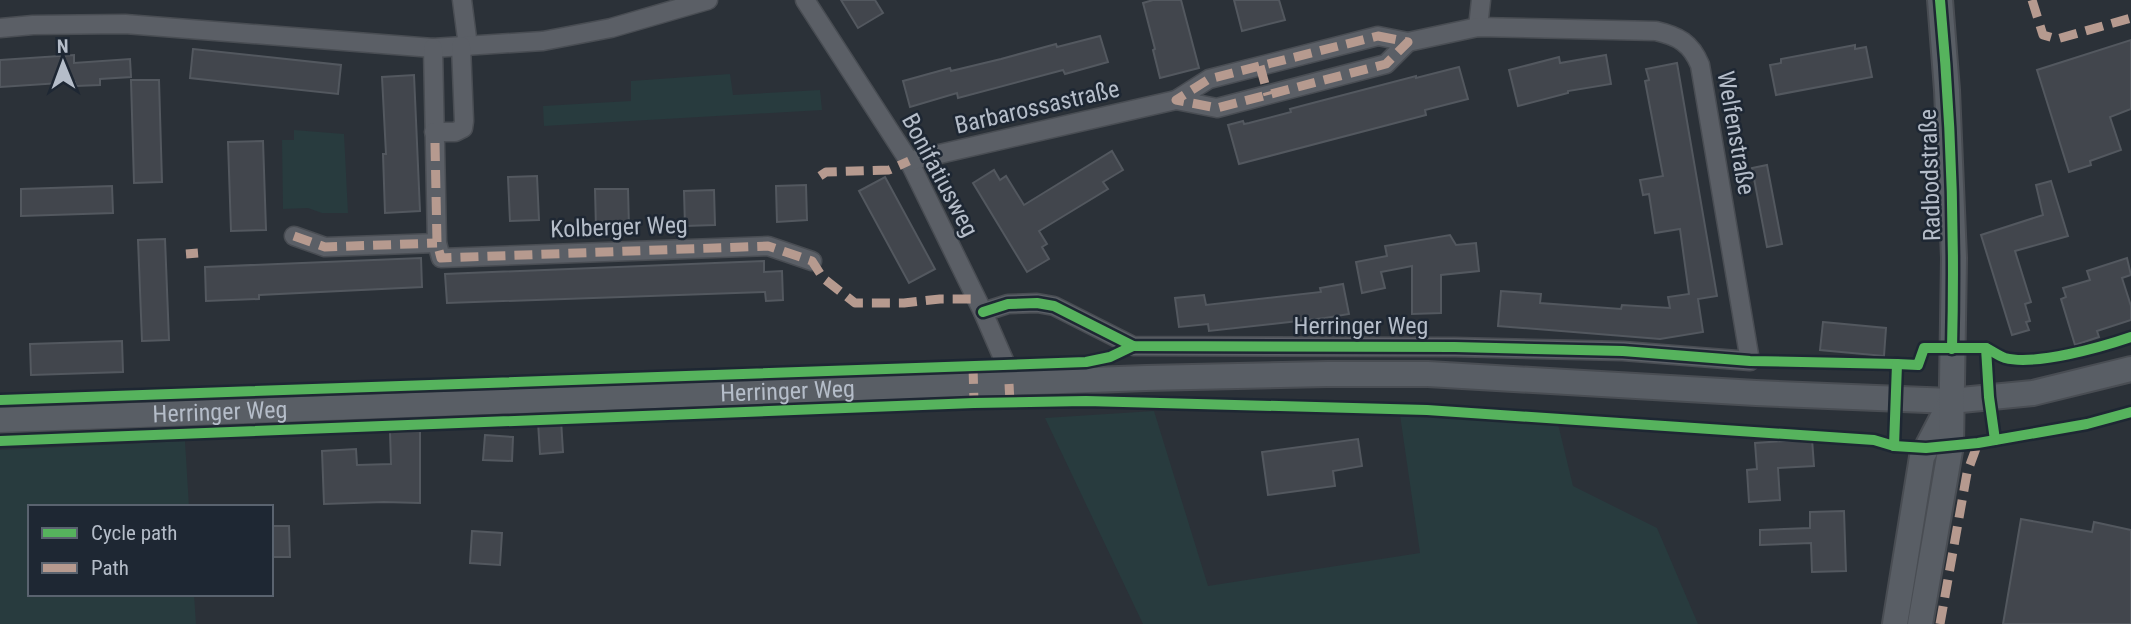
<svg xmlns="http://www.w3.org/2000/svg" width="2131" height="624" font-family="'Roboto Condensed',sans-serif">
<style>
.green{fill:#283b3e}
.building{fill:#42464d;stroke:#53585f;stroke-width:2}
.lines{fill:none;stroke-linecap:round;stroke-linejoin:round}
.street-casing{stroke:#494d53;stroke-width:21}
.secondary-casing{stroke:#494d53;stroke-width:28}
.street{stroke:#5b5f66;stroke-width:18}
.secondary{stroke:#595e65;stroke-width:24}
.quiet{stroke:#b69a8f;stroke-width:9;stroke-dasharray:18 9;stroke-linecap:butt}
.cycleway-casing{stroke:#1e2733;stroke-width:15}
.cycleway{stroke:#56b35d;stroke-width:10}
.labels{text-anchor:middle;stroke-width:5;stroke-linejoin:round;paint-order:stroke}
.street-label{font-size:24px;fill:#b5bdc9;stroke:#1e2733}
</style>
<rect width="100%" height="100%" fill="#2b3138"/>
<g class="green">
<polygon points="730,74 733,95 820,90 822,110 544,126 543,106 631,101 631,81"/>
<polygon points="294,130 344,134 348,213 322,213 308,208 283,209 282,140 294,140"/>
<polygon points="1154,411 1208,586 1420,553 1400,415 1558,424 1573,486 1657,528 1698,624 1143,624 1045,418"/>
<polygon points="185,441 189,507 30,507 30,594 194,594 196,624 0,624 0,450"/>
</g>
<g class="building">
<polygon points="841,0 875,0 883,13 858,28"/>
<polygon points="1153,0 1181,0 1199,68 1160,78 1153,50 1155,49 1143,3"/>
<polygon points="1234,0 1279,0 1285,20 1242,31"/>
<polygon points="1100,36 1108,62 1065,74 1063,70 958,98 957,93 910,107 903,81 950,68 951,71 1001,59 1056,44 1057,47"/>
<polygon points="2131,40 2131,109 2110,117 2121,150 2090,161 2091,165 2069,172 2037,70"/>
<polygon points="1855,45 1855,49 1866,47 1872,77 1776,95 1770,65 1781,63 1781,59"/>
<polygon points="193,49 341,65 338,94 190,78"/>
<polygon points="74,55 74,63 130,59 131,77 100,79 100,85 76,86 75,82 0,87 0,60"/>
<polygon points="1606,55 1611,84 1568,91 1568,93 1518,106 1509,70 1559,57 1560,63"/>
<polygon points="1677,63 1717,296 1698,299 1703,332 1660,339 1498,326 1501,291 1541,294 1540,303 1621,309 1622,305 1670,308 1668,297 1689,294 1680,229 1655,233 1649,194 1643,195 1640,180 1663,176 1645,81 1649,80 1646,69"/>
<polygon points="1459,67 1468,99 1425,110 1426,115 1239,164 1228,125 1243,121 1244,124 1249,123 1291,112 1290,109 1305,105 1416,76 1416,78"/>
<polygon points="414,75 420,211 385,213 383,154 386,154 382,77"/>
<polygon points="131,80 159,80 162,182 134,183"/>
<polygon points="263,141 266,230 231,231 228,142"/>
<polygon points="1112,151 1123,170 1103,182 1108,189 1039,231 1047,244 1042,247 1049,259 1027,272 973,183 994,170 1000,180 1006,176 1024,205"/>
<polygon points="1767,165 1782,244 1767,247 1752,168"/>
<polygon points="537,176 539,220 510,221 508,177"/>
<polygon points="885,177 935,269 909,283 859,191"/>
<polygon points="2051,181 2068,236 2015,251 2031,302 2025,304 2030,321 2026,322 2029,330 2012,335 1981,235 2043,215 2036,185"/>
<polygon points="806,185 807,220 777,222 776,186"/>
<polygon points="112,186 113,213 21,216 21,189"/>
<polygon points="595,189 628,189 629,228 596,229"/>
<polygon points="714,190 715,225 685,226 684,191"/>
<polygon points="1450,235 1456,245 1476,243 1479,271 1441,275 1441,313 1412,314 1412,266 1381,272 1385,288 1362,293 1356,262 1387,256 1385,246"/>
<polygon points="165,239 169,340 142,341 138,240"/>
<polygon points="421,258 422,287 259,295 259,299 206,301 205,267"/>
<polygon points="2127,258 2131,275 2122,278 2131,306 2131,320 2097,331 2099,337 2075,345 2061,299 2066,297 2063,288 2090,280 2087,271"/>
<polygon points="764,261 764,272 782,271 783,300 766,301 765,292 447,303 445,274"/>
<polygon points="1343,284 1349,314 1325,318 1209,331 1208,324 1179,327 1175,298 1204,295 1206,305 1321,292 1320,288"/>
<polygon points="1823,322 1886,328 1884,356 1820,350"/>
<polygon points="122,341 123,372 31,375 30,344"/>
<polygon points="561,420 563,452 540,454 538,422"/>
<polygon points="420,431 420,503 384,502 324,504 322,451 356,449 357,465 391,464 390,432"/>
<polygon points="485,435 513,437 512,461 483,460"/>
<polygon points="1358,439 1362,466 1333,471 1335,486 1268,495 1262,452"/>
<polygon points="1812,439 1814,466 1778,468 1780,500 1749,502 1747,470 1757,469 1755,443"/>
<polygon points="1844,511 1846,571 1812,572 1811,543 1760,545 1760,530 1810,528 1810,512"/>
<polygon points="2021,519 2092,532 2094,522 2131,530 2131,624 2003,624"/>
<polygon points="271,526 289,526 290,557 271,557"/>
<polygon points="472,531 502,533 500,565 470,563"/>
</g>
<g class="lines">
<g class="street-casing">
<g id="street">
<polyline points="462,0 468,46"/>
<polyline points="805,0 909,161 983,312 1006,365 1009,384"/>
<polyline points="1478,27 1481,0"/>
<polyline points="0,28 33,25 125,24 433,48 543,41 611,28 708,0"/>
<polygon points="1378,36 1408,42 1386,64 1217,108 1176,100 1209,79"/>
<polyline points="433,48 437,243 441,258 768,246 812,261"/>
<polyline points="434,132 455,132 463,128 464,121 461,46"/>
<polyline points="909,161 1176,100"/>
<polyline points="294,236 325,247 437,243"/>
<path d="M983 312 1008 304 1037 303 1054 306 1133 346 1455 347 1623 351 1750 361 1700 65C1691 43 1678 36 1656 31L1478 27 1408 42"/>
</g>
</g>
<g class="secondary-casing">
<g id="secondary">
<path id="s1" d="M0 420 1146 378 1327 374H1428L1756 393 1951 401 2033 393 2131 369"/>
<polyline points="1895,624 1922,457 1949,405"/>
<polyline points="1920,624 1951,445 1954,258 1947,90 1940,0"/>
</g>
</g>
<use href="#street" class="street"/>
<use href="#secondary" class="secondary"/>
<g class="quiet">
<polyline points="2032,0 2043,35 2057,39 2131,18"/>
<polygon points="1378,36 1408,42 1386,64 1217,108 1176,100 1209,79"/>
<polyline points="1260,66 1268,95"/>
<polyline points="435,143 437,243 441,258 768,246 812,261 823,278 855,303 904,303 940,299 977,299"/>
<polyline points="820,176 826,172 889,170 909,161"/>
<polyline points="294,236 325,247 437,243"/>
<polyline points="186,254 198,253"/>
<polyline points="973,366 974,403"/>
<polyline points="1009,384 1010,402"/>
<polyline points="1940,624 1967,473 1978,443"/>
</g>
<g class="cycleway-casing">
<g id="cycleway">
<path d="M1940 0C1951 116 1955 232 1952 349"/>
<polyline points="983,312 1008,304 1037,303 1054,306 1133,346 1455,347 1623,351 1750,361 1897,364"/>
<path d="M1986 348C1992 351 1999 356 2005 358 2035 366 2102 347 2131 337"/>
<polyline points="0,400 1086,362 1110,357 1133,346"/>
<polyline points="0,441 974,403 1086,401 1427,410 1874,440 1894,446 1926,448 1978,443 2087,424 2131,412"/>
<polyline points="1894,446 1897,364 1918,365 1924,348 1986,348 1989,397 1995,440"/>
</g>
</g>
<use href="#cycleway" class="cycleway"/>
</g>
<g class="labels">
<g class="street-label">
<text transform="translate(1037 107) rotate(-13)" y="8">Barbarossastraße</text>
<text transform="translate(1736 133) rotate(80)" y="8">Welfenstraße</text>
<text transform="translate(940 175) rotate(62)" y="8">Bonifatiusweg</text>
<text transform="translate(1930 175) rotate(-92)" y="8">Radbodstraße</text>
<text transform="translate(619 227) rotate(-2)" y="8">Kolberger Weg</text>
<text x="1361" y="334">Herringer Weg</text>
<text dy="8" stroke="none"><textPath href="#s1" startOffset="788">Herringer Weg</textPath></text>
<text dy="8" stroke="none"><textPath href="#s1" startOffset="220">Herringer Weg</textPath></text>
</g>
</g>
<rect x="28" y="505" width="245" height="91" fill="#1e2733" stroke="#5a636f" stroke-width="2"/>
<rect x="42" y="528" width="35" height="10" fill="#56b35d" stroke="#5a636f" stroke-width="2"/>
<text x="91" y="540" font-size="21" fill="#b5bdc9">Cycle path</text>
<rect x="42" y="563" width="35" height="10" fill="#b69a8f" stroke="#5a636f" stroke-width="2"/>
<text x="91" y="575" font-size="21" fill="#b5bdc9">Path</text>
<g transform="translate(63 63) rotate(359)" stroke="#1e2733" stroke-width="5" paint-order="stroke">
<path d="M0-5L12 26L0 18L-12 26Z" fill="#b5bdc9"/>
<text y="-10" font-size="19" font-weight="bold" text-anchor="middle" fill="#b5bdc9">N</text>
</g>
</svg>
